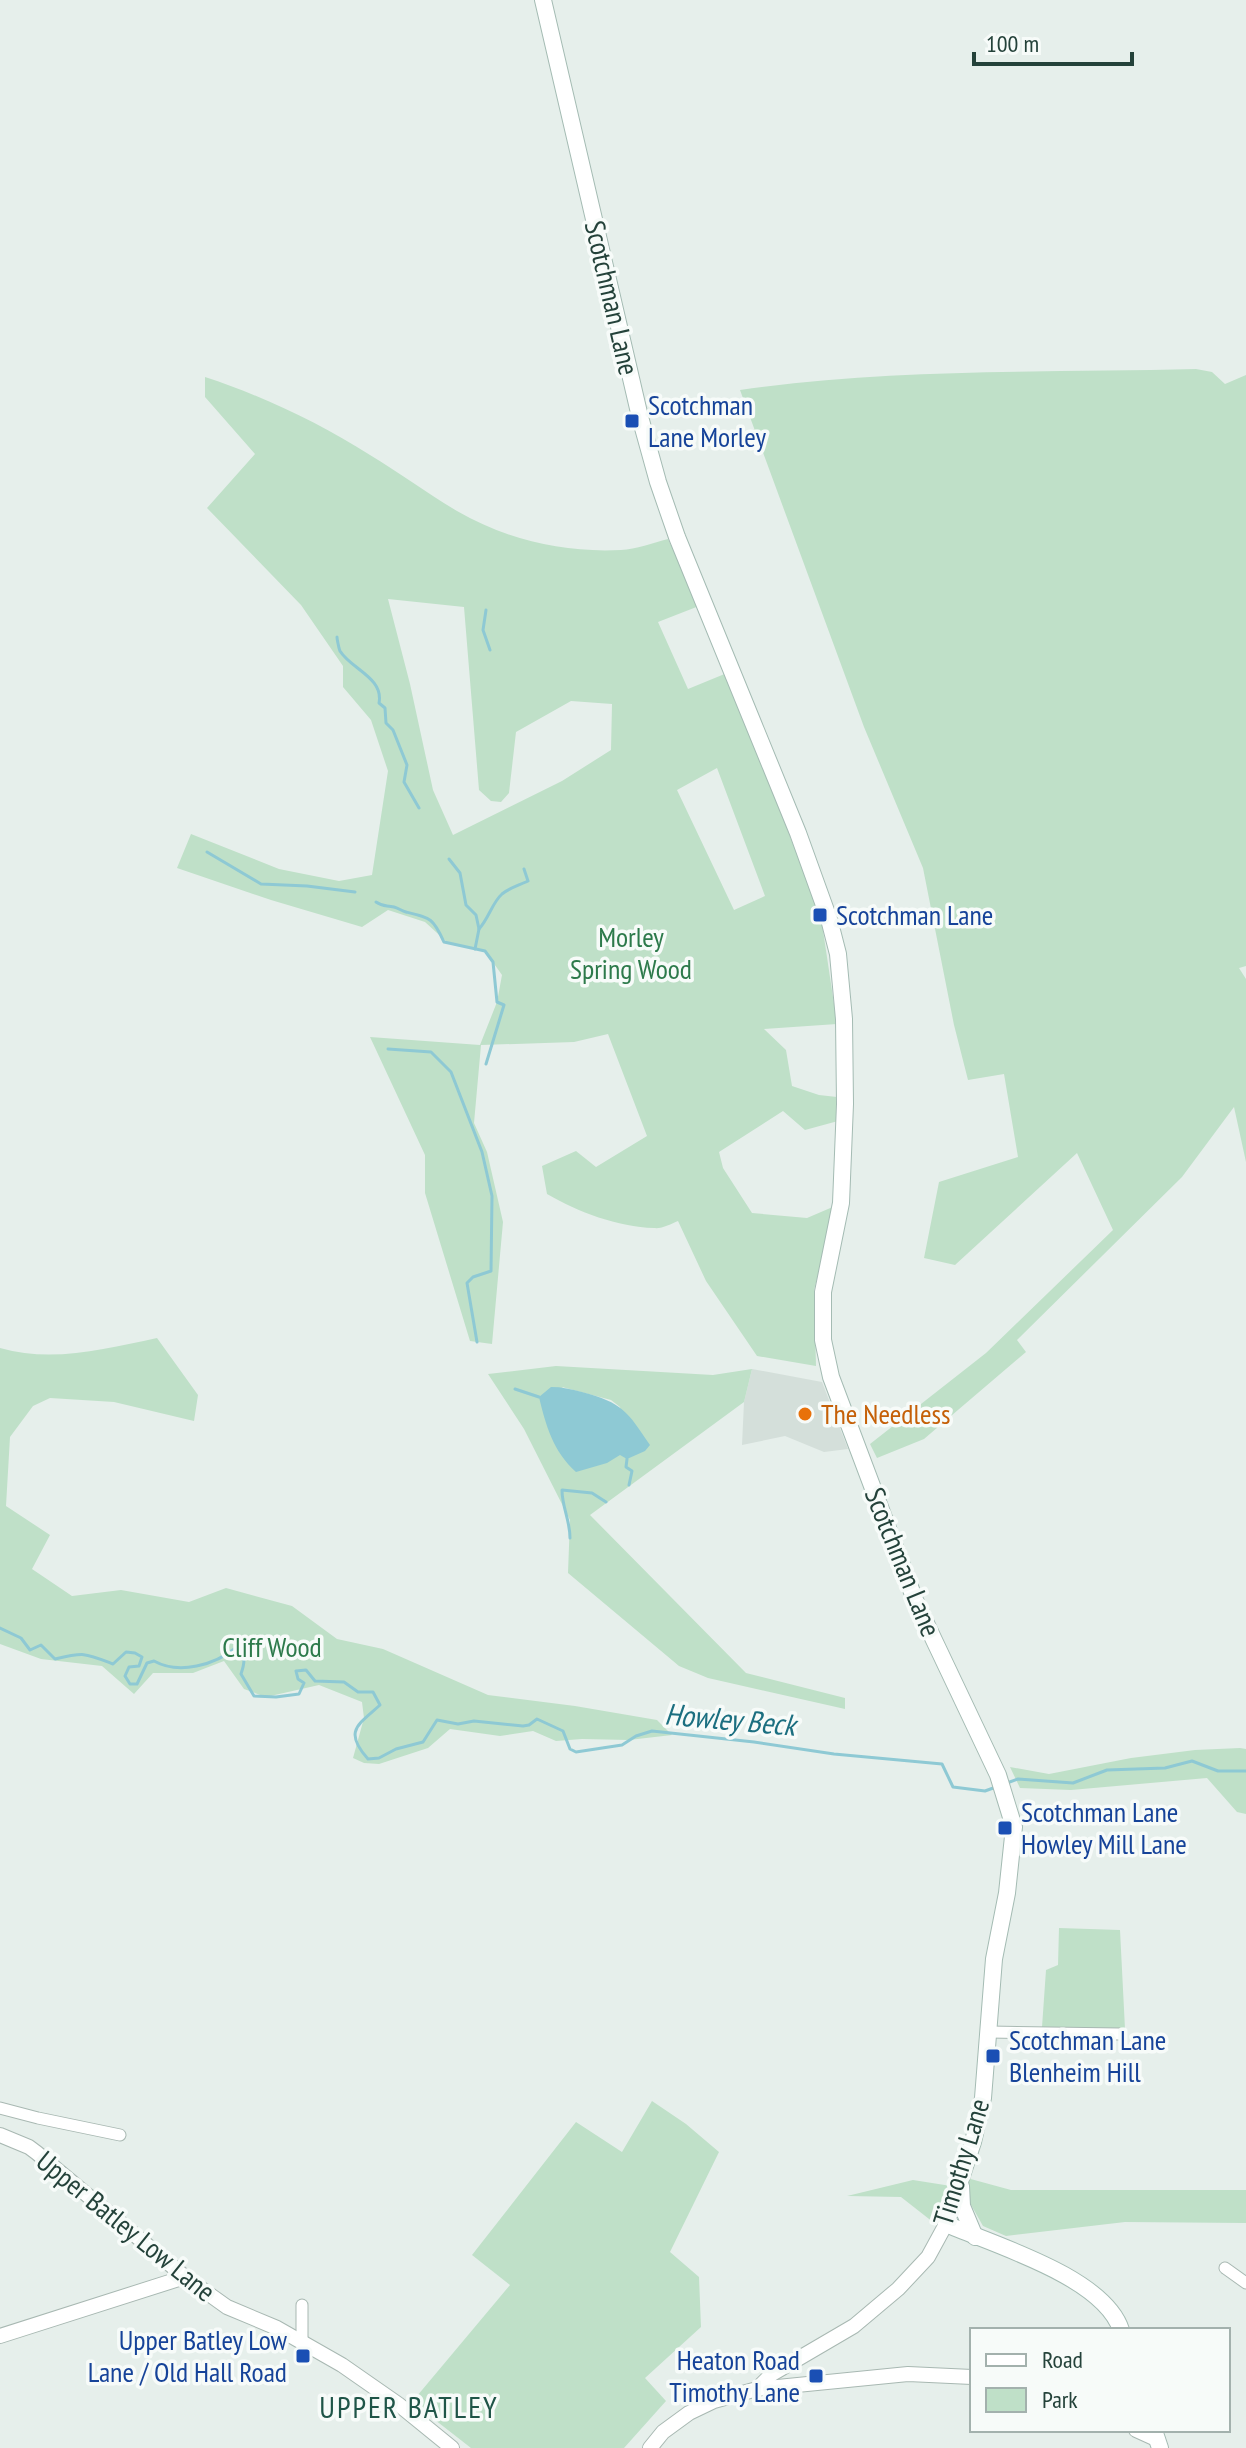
<svg xmlns="http://www.w3.org/2000/svg" width="1246" height="2448" font-family="'PT Sans Narrow',sans-serif">
<style>
.built{fill:#d4dfda}
.green{fill:#bfe0c8;fill-rule:evenodd}
.water{fill:#8ec9d4}
.lines{fill:none;stroke-linecap:round;stroke-linejoin:round}
.stream{stroke:#8ec9d4;stroke-width:3}
.minor-casing{stroke:#a8b8b2;stroke-width:13}
.tertiary-casing{stroke:#a8b8b2;stroke-width:16}
.secondary-casing{stroke:#a4bbb3;stroke-width:18}
.minor{stroke:#fff;stroke-width:11}
.tertiary{stroke:#fff;stroke-width:14}
.secondary{stroke:#fff;stroke-width:16}
.transit-dot{fill:#1a4fb4;stroke:#f7fbf9;stroke-width:3}
.food-dot{fill:#e8710a;stroke:#f7fbf9;stroke-width:3}
.labels{text-anchor:middle;stroke-width:7;stroke-linejoin:round;paint-order:stroke}
.street-label{font-size:28px;fill:#24423a;stroke:#f7fbf9}
.transit-label{font-size:28px;fill:#164399;stroke:#f7fbf9;text-anchor:start}
.park-label{font-size:28px;fill:#2d7a4b;stroke:#f7fbf9}
.food-label{font-size:28px;fill:#c56008;stroke:#f7fbf9;text-anchor:start}
.water-label{font-size:30px;font-style:italic;fill:#1c6f80;stroke:#f7fbf9}
.neighbourhood-label{font-size:30px;letter-spacing:2px;fill:#1f5548;stroke:#f7fbf9}
</style>
<rect width="100%" height="100%" fill="#e6efeb"/>
<polygon class="built" points="752,1369 822,1382 848,1449 824,1452 785,1436 742,1445 744,1402"/>
<g class="green">
<path d="M1196 369 1212 372 1225 384 1246 375V966L1239 968 1246 979V1162L1234 1107 1182 1177 1017 1340 1026 1352 924 1439 877 1458 870 1444 986 1353 1113 1230 1077 1153 955 1265 924 1258 939 1182 1018 1157 1004 1074 968 1080 954 1025 923 868 864 727 740 390C891 368 1044 373 1196 369Z"/>
<path d="M205 377C263 396 319 423 370 455 400 473 428 494 457 511 507 540 564 553 621 550 636 549 653 543 668 539L699 606 658 622 688 689 727 673 821 917 837 1024 764 1029 786 1050 792 1086 819 1095 837 1097 838 1121 805 1130 783 1111 719 1152 723 1168 752 1213 807 1218 835 1206 814 1290 816 1366 757 1356 706 1281 678 1221C671 1224 662 1229 654 1228 618 1227 578 1212 547 1194L542 1166 576 1151 596 1167 647 1136 608 1034 574 1042 481 1045 474 1123 487 1152 503 1222 492 1344 470 1341 425 1193V1155L370 1037 480 1045 497 1002 502 975 485 951 448 943 425 922 388 910 362 927 271 900 177 868 191 834 279 869 339 881 372 875 388 771 371 720 343 687V666L301 605 207 508 255 454 205 397ZM388 599 464 607 479 790 491 801 501 802 509 793 516 732 571 701 612 704 611 750 562 781 453 835 433 790 410 684ZM717 768 765 896 734 910 677 790Z"/>
<path d="M157 1338 198 1395 194 1421 114 1402 50 1398 33 1406 10 1437 6 1506 50 1535 32 1569 72 1596 121 1590 189 1602 226 1588 292 1606 337 1639 383 1649 488 1695 575 1706 657 1720 672 1735 629 1740 582 1739 556 1741 533 1731 500 1736 450 1729 428 1748 379 1764 364 1763 353 1758 364 1718 362 1702 319 1685 266 1697 244 1689 224 1661 193 1673H153L134 1694 102 1666 41 1659 0 1644V1348C52 1363 105 1349 157 1338Z"/>
<path d="M556 1366 713 1375 752 1369 744 1402 590 1515 746 1673 845 1698V1709L708 1678 679 1666 568 1573 570 1520 524 1429 488 1374ZM562 1387 611 1400 620 1407 627 1458 620 1454Z"/>
<polygon points="1240,1748 1246,1749 1246,1814 1237,1812 1207,1778 1071,1790 1020,1788 1010,1767 1049,1774 1131,1758 1195,1750"/>
<polygon points="1059,1928 1120,1930 1125,2029 1042,2027 1046,1970 1058,1965"/>
<polygon points="652,2101 686,2124 719,2152 670,2252 699,2277 701,2327 645,2378 666,2401 624,2448 471,2448 412,2402 510,2285 472,2255 576,2122 622,2152"/>
<polygon points="967,2178 1011,2190 1246,2190 1246,2223 1125,2222 1006,2236 983,2226 970,2203"/>
<polygon points="913,2180 951,2186 938,2226 901,2197 847,2196"/>
</g>
<path class="water" d="M551 1387C562 1387 571 1389 582 1392 623 1403 627 1411 650 1445L645 1451 627 1459 620 1455 607 1463 576 1472C553 1451 546 1426 539 1397Z"/>
<g class="lines">
<g class="stream">
<polyline points="486,610 483,630 490,650"/>
<path d="M337 637C337 639 339 649 340 651 351 669 384 678 379 703L385 708 386 723 393 730 407 765 404 782 419 808"/>
<polyline points="207,852 261,884 307,886 355,892"/>
<polyline points="449,859 460,873 466,905 476,915 479,929 475,949"/>
<path d="M376 902C383 907 386 905 394 907 398 908 402 911 406 912 431 918 433 918 444 942L485 951 493 962 497 1002 504 1005 486 1064"/>
<path d="M479 929C489 918 492 903 502 894 509 888 520 885 528 881L524 869"/>
<polyline points="388,1049 431,1052 451,1072 482,1152 492,1196 491,1271 473,1277 467,1283 477,1342"/>
<polyline points="515,1389 539,1397"/>
<polyline points="627,1459 626,1467 632,1471 629,1485"/>
<path d="M570 1538C570 1520 562 1507 562 1490L592 1493 606 1502"/>
<path d="M0 1628 21 1638 30 1650 41 1645 55 1659C85 1652 85 1653 113 1664L126 1652 135 1653 142 1657 139 1666 129 1667 125 1676 130 1684H137L147 1663 154 1661C179 1675 215 1665 237 1647 246 1657 245 1662 241 1674L254 1696 276 1697 299 1694 304 1683 298 1679 296 1671 306 1670 315 1681 344 1682 358 1692H373L380 1705C358 1725 343 1731 368 1759L379 1758 396 1749 423 1742 437 1720 458 1724 474 1721 523 1726 529 1725 537 1719 563 1731 570 1749 576 1752 622 1745 636 1736 652 1731 754 1742 834 1754 942 1764 953 1787 985 1791 996 1787"/>
<polyline points="1007,1783 1018,1779 1073,1783 1107,1770 1165,1768 1192,1761 1218,1771 1246,1771"/>
</g>
<g class="minor-casing">
<g id="minor">
<polyline points="989,2032 1119,2034"/>
<polyline points="0,2108 38,2118 120,2135"/>
<polyline points="1225,2268 1246,2283"/>
<polyline points="302,2305 302,2342"/>
</g>
</g>
<g class="tertiary-casing">
<g id="tertiary">
<polyline points="0,2135 29,2147 37,2153 185,2277 227,2307 277,2328 342,2365 398,2404 452,2448"/>
<polyline points="0,2336 185,2277"/>
<polyline points="757,2389 908,2374 972,2377"/>
<polyline points="1136,2430 1158,2440"/>
<polyline points="650,2448 663,2432 689,2413 714,2401 757,2389 772,2374 854,2326 898,2289 928,2257 946,2224"/>
</g>
</g>
<g class="secondary-casing">
<g id="secondary">
<path d="M543 0 640 417 658 482 677 537 798 833 829 919 838 954 844 1019 845 1104 841 1203 823 1292V1340L831 1377 915 1600 998 1775 1014 1827 1007 1893 994 1959 983 2098 973 2142 946 2224C994 2245 1104 2277 1121 2330"/>
<polyline points="961,2186 962,2206 975,2237"/>
<polyline points="1154,2430 1160,2448"/>
</g>
</g>
<use href="#minor" class="minor"/>
<use href="#tertiary" class="tertiary"/>
<use href="#secondary" class="secondary"/>
</g>
<g class="transit-dot">
<rect x="624" y="413" width="16" height="16" rx="4"/>
<rect x="812" y="907" width="16" height="16" rx="4"/>
<rect x="997" y="1820" width="16" height="16" rx="4"/>
<rect x="985" y="2048" width="16" height="16" rx="4"/>
<rect x="295" y="2348" width="16" height="16" rx="4"/>
<rect x="808" y="2368" width="16" height="16" rx="4"/>
</g>
<circle class="food-dot" cx="805" cy="1414" r="8"/>
<g class="labels">
<g class="street-label">
<text transform="translate(612 298) rotate(77)" y="10">Scotchman Lane</text>
<text transform="translate(903 1562) rotate(68)" y="10">Scotchman Lane</text>
<text transform="translate(961 2162) rotate(-73)" y="10">Timothy Lane</text>
<text transform="translate(126 2226) rotate(39)" y="10">Upper Batley Low Lane</text>
</g>
<g class="transit-label">
<text x="648" y="415">Scotchman<tspan x="648" dy="32">Lane Morley</tspan></text>
<text x="836" y="925">Scotchman Lane</text>
<text x="1021" y="1822">Scotchman Lane<tspan x="1021" dy="32">Howley Mill Lane</tspan></text>
<text x="1009" y="2050">Scotchman Lane<tspan x="1009" dy="32">Blenheim Hill</tspan></text>
<text x="287" y="2350" text-anchor="end">Upper Batley Low<tspan x="287" dy="32">Lane / Old Hall Road</tspan></text>
<text x="800" y="2370" text-anchor="end">Heaton Road<tspan x="800" dy="32">Timothy Lane</tspan></text>
</g>
<g class="park-label">
<text x="631" y="947">Morley<tspan x="631" dy="32">Spring Wood</tspan></text>
<text x="272" y="1657">Cliff Wood</text>
</g>
<g class="food-label">
<text x="821" y="1424">The Needless</text>
</g>
<g class="water-label">
<text transform="translate(730 1720) rotate(5)" y="10">Howley Beck</text>
</g>
<g class="neighbourhood-label">
<text x="409" y="2418">UPPER BATLEY</text>
</g>
</g>
<rect x="970" y="2328" width="260" height="104" fill="#f7fbf9" stroke="#a3b1ad" stroke-width="2"/>
<rect x="986" y="2354" width="40" height="12" fill="#ffffff" stroke="#a3b1ad" stroke-width="2"/>
<text x="1042" y="2368" font-size="24" fill="#24423a">Road</text>
<rect x="986" y="2388" width="40" height="24" fill="#bfe0c8" stroke="#a3b1ad" stroke-width="2"/>
<text x="1042" y="2408" font-size="24" fill="#24423a">Park</text>
<path d="M974 52v12h158v-12" fill="none" stroke="#24423a" stroke-width="4"/>
<text x="986" y="52" font-size="24" fill="#24423a" stroke="#f7fbf9" stroke-width="6" paint-order="stroke">100 m</text>
</svg>
